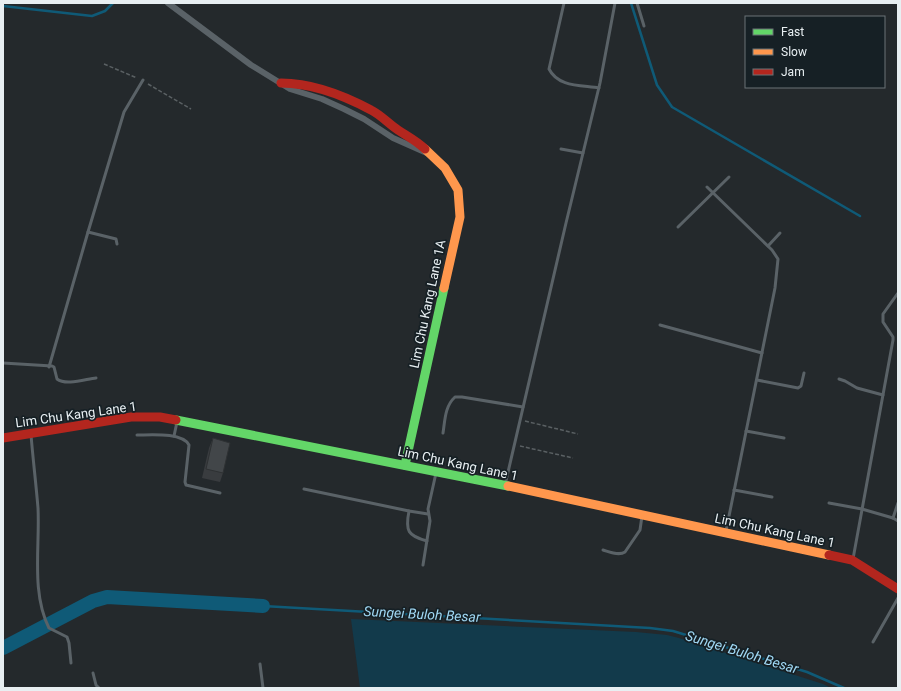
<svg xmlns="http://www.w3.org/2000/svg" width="901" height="691" font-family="Roboto,sans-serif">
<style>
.green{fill:#123a4b}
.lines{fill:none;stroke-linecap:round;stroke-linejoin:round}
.stream{stroke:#0f5a77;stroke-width:2.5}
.river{stroke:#0f5a77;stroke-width:14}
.path{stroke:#5a6063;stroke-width:1.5;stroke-dasharray:4 2;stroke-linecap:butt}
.lane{stroke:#5a6267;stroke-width:3}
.street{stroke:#5a6267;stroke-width:6}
.fast{stroke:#63d668;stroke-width:9}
.slow{stroke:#ff974d;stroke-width:9}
.jam{stroke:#b3261e;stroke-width:9}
.wall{fill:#393c3f}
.building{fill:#424649;stroke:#2e3133}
.labels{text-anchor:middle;stroke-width:3.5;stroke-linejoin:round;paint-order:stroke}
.street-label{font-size:13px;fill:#e8eff2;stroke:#162025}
.water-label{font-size:14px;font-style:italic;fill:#a0d8f4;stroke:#162025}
</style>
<rect width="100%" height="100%" fill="#24292c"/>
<polygon class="green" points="351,619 636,632 667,635 679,638 823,684 831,688 360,688"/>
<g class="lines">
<g class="stream">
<polyline points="631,3 657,85 672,107 860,216"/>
<polyline points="3,6 92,16 105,11 113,3"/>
<polyline points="263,606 650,628 673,631 807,672 844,688"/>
</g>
<polyline class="river" points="3,648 93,601 107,597 263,606"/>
<g class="path">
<polyline points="104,64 137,78"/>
<polyline points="148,84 191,109"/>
<polyline points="525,421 578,434"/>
<polyline points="520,446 573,458"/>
</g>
<g class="lane">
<path d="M564 3 549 69C558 87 581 85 599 88"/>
<polyline points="637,3 644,26"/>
<polyline points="561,149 583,153"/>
<polyline points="707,187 772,250 778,259 775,288 726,531"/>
<polyline points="678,227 729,177"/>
<polyline points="88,232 116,239 117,244"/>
<polyline points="768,246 780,233"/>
<polyline points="660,325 762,353"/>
<path d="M3 363 52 366 54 367 57 379C66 386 86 379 96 378"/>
<polyline points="49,367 88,232 124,112 143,80"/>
<polyline points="839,379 845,381 857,388 883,395"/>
<polyline points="757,380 798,388 801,386 804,373"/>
<polyline points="746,431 784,438"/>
<path d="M443 433C445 420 445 406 455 397H462L523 407"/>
<path d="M31 435C33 459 36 484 38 508 40 547 31 592 49 628L67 637 69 643 71 663"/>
<path d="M137 435C150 435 182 432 189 445L185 482 186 485 220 493"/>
<polyline points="174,436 177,422"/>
<polyline points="505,485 566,223 600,83 615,3"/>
<polyline points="304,489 409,511 428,514"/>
<polyline points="734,490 772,497"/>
<polyline points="829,503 862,509 893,518 898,521"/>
<path d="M409 511C405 531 408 536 427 541"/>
<polyline points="893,518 898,503"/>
<path d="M603 550C610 552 619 556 625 552L640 530 642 516"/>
<polyline points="853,559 893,340 893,337 883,322 883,314 898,293"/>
<polyline points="423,565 430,521 428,509 436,473"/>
<polyline points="873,642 898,598"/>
<polyline points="260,664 263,688"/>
<polyline points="93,673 96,685 99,688"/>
</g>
<polyline class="street" points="168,3 251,65 290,89 322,99 344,109 364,119 393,138 429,154"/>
<g class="fast">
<polyline points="176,420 508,486"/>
<polyline points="405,465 444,288"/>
</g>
<g class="slow">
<polyline points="425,149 445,168 458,190 460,217 444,288"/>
<polyline points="508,486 829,555"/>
</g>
<g class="jam">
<path d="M281 83C312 83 343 95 371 110 381 115 389 124 398 130 407 136 417 141 425 149"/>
<polyline points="3,438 131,417 160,417 176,420"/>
<polyline points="829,555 852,560 898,589"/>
</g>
</g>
<polygon class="wall" points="213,438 223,473 220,482 202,478 209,448"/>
<polygon class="building" points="213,438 230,443 223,473 206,469"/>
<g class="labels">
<g class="street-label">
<text transform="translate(427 304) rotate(-78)" y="5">Lim Chu Kang Lane 1A</text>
<text transform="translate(76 414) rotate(-8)" y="5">Lim Chu Kang Lane 1</text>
<text transform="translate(458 463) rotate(12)" y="5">Lim Chu Kang Lane 1</text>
<text transform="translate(775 530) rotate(12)" y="5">Lim Chu Kang Lane 1</text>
</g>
<g class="water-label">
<text transform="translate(422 614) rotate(3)" y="5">Sungei Buloh Besar</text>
<text transform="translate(742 652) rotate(17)" y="5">Sungei Buloh Besar</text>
</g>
</g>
<rect width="901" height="691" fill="none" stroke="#e8eff2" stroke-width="8"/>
<rect x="745" y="16" width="140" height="72" fill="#162025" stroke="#6a7377"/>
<rect x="753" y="29" width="20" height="6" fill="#63d668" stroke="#6a7377"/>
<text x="781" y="36" font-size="12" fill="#e8eff2">Fast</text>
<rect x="753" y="49" width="20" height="6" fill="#ff974d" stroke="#6a7377"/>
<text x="781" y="56" font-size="12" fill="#e8eff2">Slow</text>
<rect x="753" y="69" width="20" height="6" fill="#b3261e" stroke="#6a7377"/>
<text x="781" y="76" font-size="12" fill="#e8eff2">Jam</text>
</svg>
